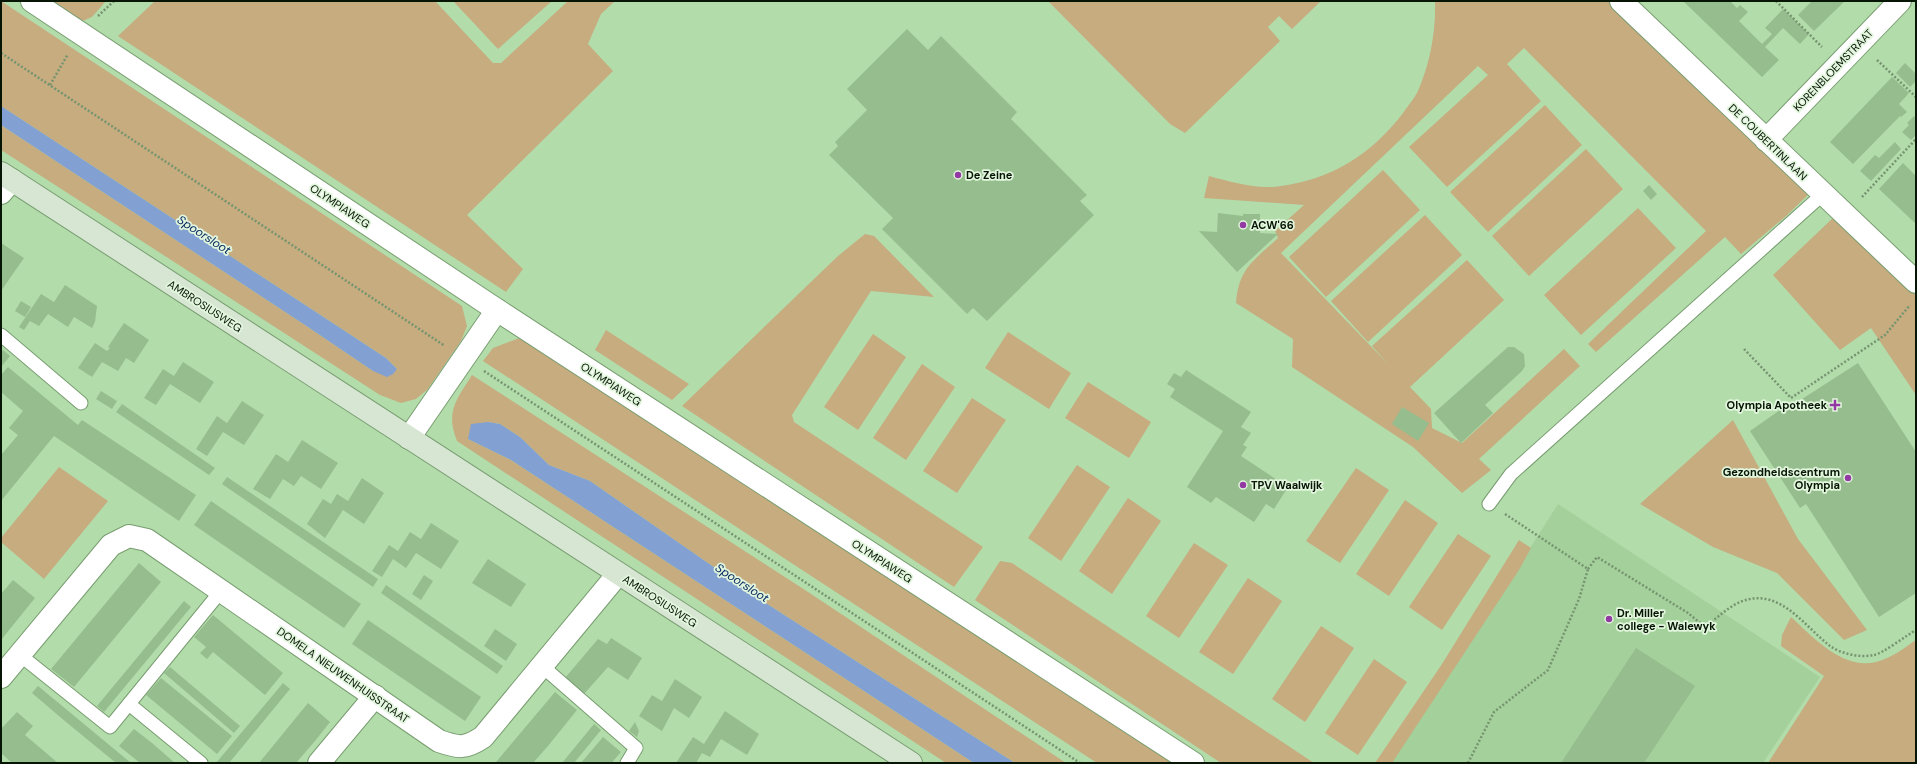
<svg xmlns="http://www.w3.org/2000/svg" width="1917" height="764" font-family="'DM Sans',sans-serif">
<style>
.built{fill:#a4d09b}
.green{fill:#c6ac7f}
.water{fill:#82a0d2}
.building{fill:#96bd8e}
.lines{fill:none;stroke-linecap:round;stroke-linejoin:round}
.service-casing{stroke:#789d70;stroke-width:15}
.minor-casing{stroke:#789d70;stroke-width:24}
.secondary-casing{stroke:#789d70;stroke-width:24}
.path{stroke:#75946f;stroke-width:2.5;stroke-dasharray:2 2;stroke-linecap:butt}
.service{stroke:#fff;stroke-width:13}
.minor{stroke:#fff;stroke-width:22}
.secondary{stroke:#d6e6d3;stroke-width:22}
.poi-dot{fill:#9239a4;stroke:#e2f6dd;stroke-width:1.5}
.labels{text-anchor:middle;stroke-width:3.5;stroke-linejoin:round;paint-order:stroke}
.street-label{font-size:11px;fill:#071505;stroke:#e2f6dd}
.poi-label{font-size:11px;font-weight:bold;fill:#071505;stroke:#e2f6dd;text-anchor:start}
.water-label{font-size:12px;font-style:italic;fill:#03255f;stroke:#e2f6dd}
</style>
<rect width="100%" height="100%" fill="#b3dcab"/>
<polygon class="built" points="1558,504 1820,677 1763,763 1391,763 1522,561"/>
<g class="green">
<polygon points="1,1 462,306 467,326 461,341 427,390 416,399 401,403 380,395 1,150 1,125 305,325 373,371 397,369 386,358 1,106"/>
<polygon points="48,1 106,1 92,17 80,22"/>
<polygon points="155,1 435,1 493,63 501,63 568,1 615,1 601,14 588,44 613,71 467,215 523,269 506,292 118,36"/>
<polygon points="453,1 552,1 498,49"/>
<polygon points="1048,1 1321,1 1292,29 1279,16 1268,27 1280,41 1185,133 1170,124"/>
<path d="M1435 1H1611L1812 191 1786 216 1741 254 1725 237 1596 352 1588 344 1706 231 1524 48 1507 64 1541 101 1447 187 1409 147 1488 75 1478 66 1281 253 1388 364 1372 346 1467 260 1504 300 1410 387 1431 409 1432 428 1462 443 1564 349 1580 366 1479 459 1491 470 1462 493 1413 447 1292 367 1293 339 1236 303C1239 267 1254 261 1278 238L1275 231 1304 205 1204 198 1209 176C1232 182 1257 190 1281 186 1332 179 1372 154 1403 113 1407 107 1413 100 1417 93 1430 64 1436 32 1435 1Z"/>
<polygon points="1545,105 1582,145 1488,232 1450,192"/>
<polygon points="1586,149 1623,189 1529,276 1492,236"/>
<polygon points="1383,170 1420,210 1326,297 1289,257"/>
<polygon points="1638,208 1676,248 1581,335 1544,295"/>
<polygon points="1425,215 1462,255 1368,342 1331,301"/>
<polygon points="1835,216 1916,295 1916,395 1871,328 1840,350 1773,275"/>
<polygon points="865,234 874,236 934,297 871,291 792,415 794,422 983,547 954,587 682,406 838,256"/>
<polygon points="606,330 689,384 672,400 595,350"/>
<polygon points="1008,332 1071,373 1049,409 985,368"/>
<polygon points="873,334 906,357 858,430 824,407"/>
<polygon points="522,337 1174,763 1097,763 483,361 493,348"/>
<polygon points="922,364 955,387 906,460 873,438"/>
<path d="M472 375 805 590 1066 763H1015L764 602 590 481 549 465 520 437 500 424 488 422 468 439 511 460 974 763H946L457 441C445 411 457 399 472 375Z"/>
<polygon points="1088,382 1151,422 1129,458 1065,418"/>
<polygon points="972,398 1006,420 957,493 923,471"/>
<polygon points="1733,420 1798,539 1867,630 1844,640 1777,573 1713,547 1640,504"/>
<polygon points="1077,465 1110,487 1061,561 1028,538"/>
<polygon points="59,467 108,501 44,579 1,542 1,538"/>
<polygon points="1356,468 1389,490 1340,563 1306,541"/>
<polygon points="1128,498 1161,521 1112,594 1079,571"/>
<polygon points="1405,500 1438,523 1389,596 1356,574"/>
<polygon points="1458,534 1491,556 1442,630 1409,607"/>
<polygon points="1519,540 1531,548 1519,570 1392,763 1375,763 1442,664"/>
<polygon points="1194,543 1228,565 1179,638 1146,616"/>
<polygon points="1000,561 1012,563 1314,763 1221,763 975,600"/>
<polygon points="1248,578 1282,601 1233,674 1199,652"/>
<path d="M1791 617C1816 640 1849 677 1887 658 1897 654 1907 646 1916 640V763H1768L1824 676 1781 646 1782 635Z"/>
<polygon points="1321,626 1354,648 1305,722 1272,699"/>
<polygon points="1374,659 1407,682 1358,755 1325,733"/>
</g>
<g class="water">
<polygon points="1,106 386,358 397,369 393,374 387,377 373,371 305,325 1,125"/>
<polygon points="488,422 500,424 520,437 549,465 590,481 764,602 1015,763 974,763 511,460 468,439 471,424"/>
</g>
<g class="building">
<polygon points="1683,1 1730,1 1737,8 1740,5 1748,12 1739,21 1762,44 1772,34 1765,28 1783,9 1809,34 1800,44 1783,28 1765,47 1779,60 1762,77"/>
<polygon points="1812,1 1845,1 1814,31 1798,15"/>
<polygon points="907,29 928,50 941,36 1017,112 1011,119 1087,195 1080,201 1094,215 987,321 973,308 967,314 882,229 893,218 829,155 838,146 835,142 867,110 847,89"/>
<polygon points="1905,63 1916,74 1916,81 1910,87 1896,73"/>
<polygon points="1892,77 1909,93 1899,104 1907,112 1901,117 1900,116 1853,164 1830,142"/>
<polygon points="1914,116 1916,118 1916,135 1911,140 1902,132 1909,125 1907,123"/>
<polygon points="1895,142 1901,149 1871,181 1860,171 1875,155 1879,158"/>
<polygon points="1903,163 1916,176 1916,224 1879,189"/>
<polygon points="1649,185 1657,194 1651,200 1643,191"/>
<polygon points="1218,213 1243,216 1243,214 1260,214 1260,233 1278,234 1237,272 1199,231 1217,232"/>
<polygon points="1,243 24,258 1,291"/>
<polygon points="65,285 97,306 95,322 92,328 74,317 68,327 48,314 39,326 30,321 24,330 19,327 41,294 54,302"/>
<polygon points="21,301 31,307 25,317 15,311"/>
<polygon points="124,323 149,340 134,363 126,358 118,371 102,362 92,377 78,368 95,343 107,351 110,348 108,347"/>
<polygon points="1508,347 1514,347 1524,354 1525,366 1522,371 1485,405 1493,413 1461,443 1434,413"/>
<polygon points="3,350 10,356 1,367 1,352"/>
<polygon points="183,362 214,382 200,403 170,384 156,405 144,398 163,369 174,376"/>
<polygon points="1858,363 1916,452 1916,593 1879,617 1806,504 1800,508 1750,431 1790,403 1793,408 1804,401 1802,399"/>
<polygon points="8,367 78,425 82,420 196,495 179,521 54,436 1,501 1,455 18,435 9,428 23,411 1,392 1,375"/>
<polygon points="1186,370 1251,412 1241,427 1251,433 1243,445 1247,447 1241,456 1288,487 1274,509 1266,504 1254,522 1216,497 1211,503 1187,487 1223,431 1170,397 1175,389 1167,384 1174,373 1181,377"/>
<polygon points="101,391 117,401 112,409 96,399"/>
<polygon points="242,401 264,415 244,445 223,432 207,456 196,449 217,416 227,423"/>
<polygon points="122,404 215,468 209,475 116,412"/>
<polygon points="1402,407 1429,423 1418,441 1392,424"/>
<polygon points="302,440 338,463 321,489 301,476 294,486 283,479 270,499 253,489 276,454 288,462"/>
<polygon points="227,477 378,579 373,587 222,484"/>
<polygon points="362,478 384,493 364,524 343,510 325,538 307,524 323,499 331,504 337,494 348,501"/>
<polygon points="211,501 361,604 344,628 194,525"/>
<polygon points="431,523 459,541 441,569 416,553 406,568 393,559 382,577 372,571 389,545 398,551 410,532 421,539"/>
<polygon points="488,559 526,584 511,607 472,583"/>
<polygon points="139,563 161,582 74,687 51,669"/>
<polygon points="424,575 433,581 421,600 412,594"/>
<polygon points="13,580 35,598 1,640 1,594"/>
<polygon points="386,585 503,666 497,674 381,593"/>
<polygon points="184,601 191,607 104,712 97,706"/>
<polygon points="213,615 283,673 265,695 213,652 207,659 200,653 206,647 194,637"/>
<polygon points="368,620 481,697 465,721 352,644"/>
<polygon points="495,629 517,644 506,661 484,646"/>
<polygon points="611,638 642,658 628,680 608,667 584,694 565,678 598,639 607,644"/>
<polygon points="1636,648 1695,686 1644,763 1561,763"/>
<polygon points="170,667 240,726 234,733 164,673"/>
<polygon points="161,678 232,736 217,754 146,695"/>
<polygon points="675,679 702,697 689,718 674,708 662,731 639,716 652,695 662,701"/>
<polygon points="283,683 290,689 229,763 216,763"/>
<polygon points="38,686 55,700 131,763 116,763 66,722 32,693"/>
<polygon points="555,692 577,710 548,746 533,763 496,762"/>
<polygon points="308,703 330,722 315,741 296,763 259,763"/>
<polygon points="725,711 759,734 747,755 721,739 710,757 702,753 696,763 676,763 693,737 704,744"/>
<polygon points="17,712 33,726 25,735 58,763 12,763 1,753 1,729"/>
<polygon points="635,722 639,731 637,737 629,731"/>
<polygon points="594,724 601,730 574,763 562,763"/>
<polygon points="134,729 152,743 175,763 140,763 119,746"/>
<polygon points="603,737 621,752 614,760 612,763 581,763"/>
</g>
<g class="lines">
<g class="service-casing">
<g id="service">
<polyline points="1,335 81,403"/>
<polyline points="1489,504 1511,474 1823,194"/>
<polyline points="20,655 110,727 221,591"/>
<polyline points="542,666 636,748 627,763"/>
<polyline points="129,704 201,763"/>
</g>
</g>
<g class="minor-casing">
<g id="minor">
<polyline points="32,1 497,310 1193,763"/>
<polyline points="1621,1 1916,282"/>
<polyline points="1766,140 1900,1"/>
<polyline points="1,193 12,180"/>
<polyline points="409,438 497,310"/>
<path d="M1 677 111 545 129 536 147 540 439 741C459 748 465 749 483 737L618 574"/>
<polyline points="319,763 375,696"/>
</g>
</g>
<g class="secondary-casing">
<polyline id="secondary" points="1,173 911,763"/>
</g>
<g class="path">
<polyline points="1776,1 1822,47"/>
<polyline points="98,16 114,1"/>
<polyline points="1,53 445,346"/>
<polyline points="1877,60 1916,97"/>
<polyline points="50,85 68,54"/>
<polyline points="1862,197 1916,139"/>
<polyline points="1744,349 1791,398 1885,335 1910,305"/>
<polyline points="484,371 1080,763"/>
<path d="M1588 569 1597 557 1688 613 1705 627C1716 619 1728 607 1740 602 1779 586 1803 625 1830 646 1842 654 1860 658 1874 655 1882 654 1907 635 1916 630"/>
<polyline points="1468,763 1494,712 1548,670 1579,599 1588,569 1505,514"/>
</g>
<use href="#service" class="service"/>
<use href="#minor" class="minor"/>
<use href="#secondary" class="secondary"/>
</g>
<g class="poi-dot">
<circle cx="958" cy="175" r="4"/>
<circle cx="1243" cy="225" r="4"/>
<path d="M1833 399h4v4h4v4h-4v4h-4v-4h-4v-4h4z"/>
<circle cx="1848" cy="478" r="4"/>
<circle cx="1243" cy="485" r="4"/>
<circle cx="1609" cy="619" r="4"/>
</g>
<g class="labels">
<g class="street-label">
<text transform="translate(1833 70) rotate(-46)" y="4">KORENBLOEMSTRAAT</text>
<text transform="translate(1768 142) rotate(44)" y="4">DE COUBERTINLAAN</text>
<text transform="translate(340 206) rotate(34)" y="4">OLYMPIAWEG</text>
<text transform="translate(205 306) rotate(33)" y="4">AMBROSIUSWEG</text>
<text transform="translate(611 384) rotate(33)" y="4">OLYMPIAWEG</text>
<text transform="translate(882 561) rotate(33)" y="4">OLYMPIAWEG</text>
<text transform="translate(660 601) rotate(33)" y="4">AMBROSIUSWEG</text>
<text transform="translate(343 675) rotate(35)" y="4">DOMELA NIEUWENHUISSTRAAT</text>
</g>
<g class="poi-label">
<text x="966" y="179">De Zeine</text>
<text x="1251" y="229">ACW'66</text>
<text x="1827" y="409" text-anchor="end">Olympia Apotheek</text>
<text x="1840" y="476" text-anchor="end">Gezondheidscentrum<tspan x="1840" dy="13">Olympia</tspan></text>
<text x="1251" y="489">TPV Waalwijk</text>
<text x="1617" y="617">Dr. Miller<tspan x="1617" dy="13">college - Walewyk</tspan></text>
</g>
<g class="water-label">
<text transform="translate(204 235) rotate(33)" y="4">Spoorsloot</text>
<text transform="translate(742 583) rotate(33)" y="4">Spoorsloot</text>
</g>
</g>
<rect width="1917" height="764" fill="none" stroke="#071505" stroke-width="4"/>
</svg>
